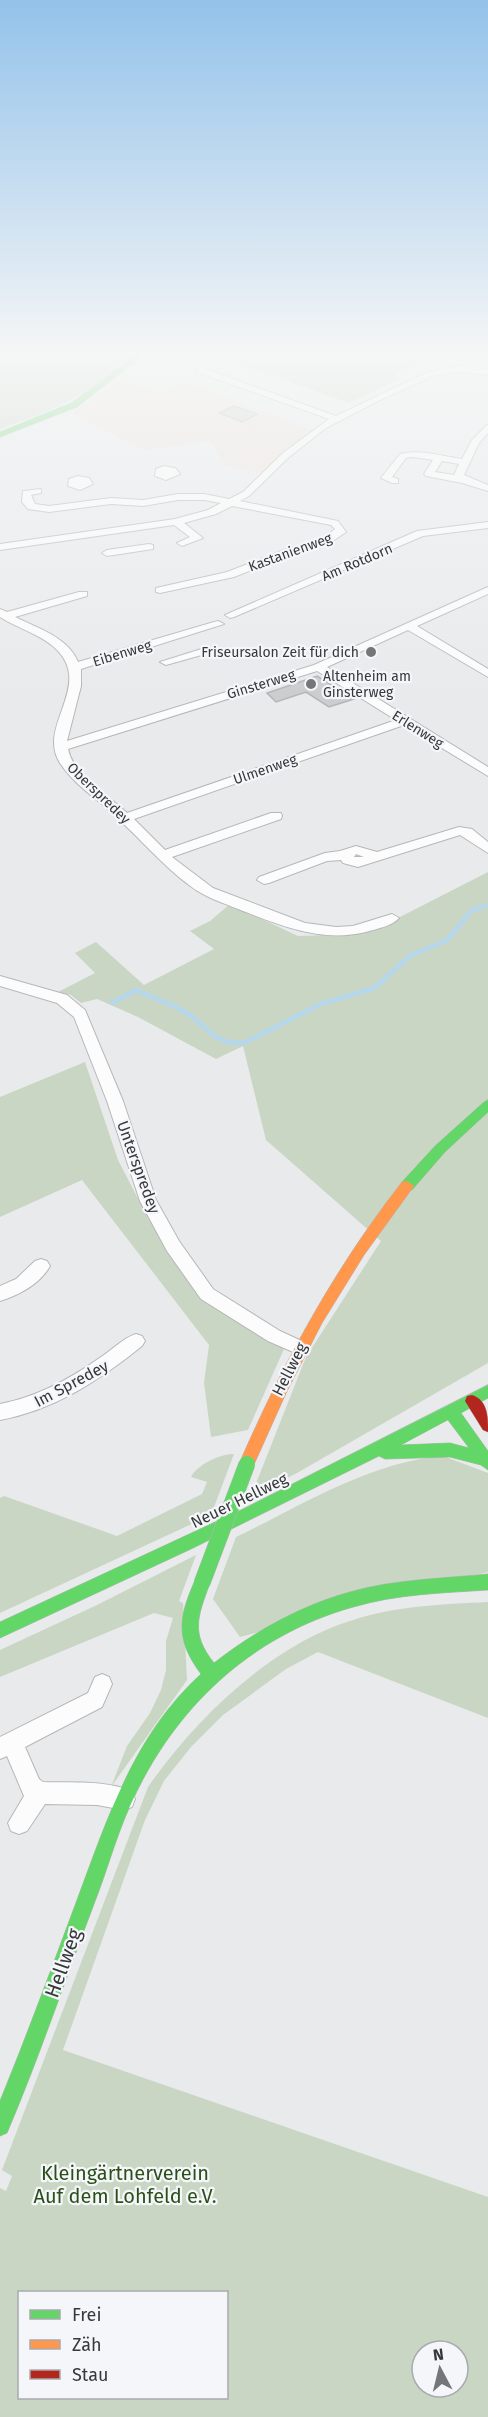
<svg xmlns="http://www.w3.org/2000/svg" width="488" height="2417" font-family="'Fira Sans',sans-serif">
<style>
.education{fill:#ece2da}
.green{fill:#c9d6c4;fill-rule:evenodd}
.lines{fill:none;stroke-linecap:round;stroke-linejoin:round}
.stream-far1{stroke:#b5d7ed;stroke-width:3}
.stream{stroke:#b5d7ed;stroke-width:4.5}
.building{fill:#cdcdcf;stroke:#b4b5b6;stroke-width:1.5}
.street-casing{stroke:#b6b7b9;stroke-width:2}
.fast-casing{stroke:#b6b7b9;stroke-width:1}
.slow-casing{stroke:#b6b7b9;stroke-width:1}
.jam-casing{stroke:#b6b7b9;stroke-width:1}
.street{fill:#fcfcfc;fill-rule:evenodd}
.fast{fill:#63d668;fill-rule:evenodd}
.slow{fill:#ff974d;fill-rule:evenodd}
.jam{fill:#b3261e;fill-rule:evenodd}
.fast-bridge-casing{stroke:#b6b7b9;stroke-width:17;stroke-linecap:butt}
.fast-bridge{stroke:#63d668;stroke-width:16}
.poi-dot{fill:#757678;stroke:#f5f6fa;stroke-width:2}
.labels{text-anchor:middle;stroke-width:4.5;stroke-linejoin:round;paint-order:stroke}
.far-street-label{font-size:14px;fill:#373839;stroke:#f5f6fa}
.far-poi-label{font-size:14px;fill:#373839;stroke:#f5f6fa;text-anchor:end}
.street-label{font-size:16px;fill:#373839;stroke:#f5f6fa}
.near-street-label{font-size:20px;fill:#373839;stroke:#f5f6fa}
.near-park-label{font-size:20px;fill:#2b5017;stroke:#f5f6fa}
</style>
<rect width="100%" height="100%" fill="#e9eaec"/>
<polygon class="education" points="117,380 161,394 185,382 313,430 260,473 226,465 210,441 145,450 70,412 88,403"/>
<g class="green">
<path d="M0 355H114L126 359C117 367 107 376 97 383 69 404 33 417 0 429Z"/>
<polygon points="214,355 418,355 426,358 393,375 401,378 349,403"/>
<polygon points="488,872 488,1363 297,1473 251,1496 306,1357 381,1241 266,1140 243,1046 216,1059 138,1017 97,999 81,1003 71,995 58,992 95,973 75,953 96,942 144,985 214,949 190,931 210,921 230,904 298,936 362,934 398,918"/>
<polygon points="85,1062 118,1160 148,1218 209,1303 284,1349 248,1430 211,1437 204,1383 209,1345 82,1180 0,1217 0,1097"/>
<path d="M234 1454 211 1515 0 1613V1498L4 1496 117 1536 202 1494 207 1482 191 1477C198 1464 220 1454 234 1454Z"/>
<path d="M443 1456 488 1473V1572L240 1637 213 1599 236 1537C301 1506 369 1462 443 1456Z"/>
<polygon points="196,1555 179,1601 183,1603 187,1680 111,1787 127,1746 150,1713 161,1690 166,1670 166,1641 173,1618 154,1613 0,1677 0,1650 97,1605"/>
<path d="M488 1602V1718L318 1652 286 1669 223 1715 191 1747 164 1781 145 1820 63 2050 488 2197V2417H0V2188L6 2191 12 2176 2 2170 148 1787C196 1718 271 1645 353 1620 396 1606 443 1604 488 1602ZM20 2292H226V2398H20ZM422 2351H458V2387H422Z"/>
</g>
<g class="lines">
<polyline class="stream-far1" points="478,909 488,905"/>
<path class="stream" d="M112 1003 136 990C153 998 172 1003 188 1014 211 1029 212 1044 244 1043L321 1004 374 988 411 955 446 941 471 911 482 907"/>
</g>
<g class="building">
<polygon points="234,406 257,414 242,422 219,413"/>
<polygon points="317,676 354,699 329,707 306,692 276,702 267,693"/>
</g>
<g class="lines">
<g class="street-casing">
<g id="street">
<polygon points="462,366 488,369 488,375 462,372 435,375 378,401 326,428 289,457 249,496 240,501 338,521 346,532 327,545 296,552 234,577 160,593 156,592 156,588 227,572 289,548 320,541 335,529 331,525 232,506 216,514 184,523 203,538 182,546 177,543 190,537 174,525 0,550 0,544 175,519 208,510 221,503 204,500 178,500 143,506 111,504 49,512 28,509 22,502 23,491 41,489 41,493 31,495 35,504 49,506 111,498 143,500 178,494 204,494 229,499 243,492 283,453 329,419 197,372 197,368 203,368 336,416 430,371"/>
<path d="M488 424V433L479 443 464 475 488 485V491L462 483 426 476 424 474 433 460 413 457 406 458 392 477 398 479V483H392L381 478 400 454C420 449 442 456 462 459L472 440ZM442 461 459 464 454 475 435 472Z"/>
<polygon points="164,466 175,468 180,474 166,480 155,476 156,469"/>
<polygon points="78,476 89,478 93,484 80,490 68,486 69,479"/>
<polygon points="488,522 488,528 423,536 234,617 230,618 225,615 417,531"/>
<polygon points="149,544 153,545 153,549 107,556 102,553 107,550"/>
<path d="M488 587V594L417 626 488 669V677L408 630 327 667 488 767V776L404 725 134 819 165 850 271 813H281L282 816 281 819 172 857 213 888 305 923 336 927 353 926 392 914 399 918C392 926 376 929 366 932 320 943 280 925 238 909 221 902 204 897 189 885 162 865 141 839 116 817 98 799 74 785 60 763 36 726 95 685 55 648 40 634 17 628 0 617V609L7 612 79 592H87V596L15 617C37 628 68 637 78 662L214 622 218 621 224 624 81 669V686L67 741 314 665ZM317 671 396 720 127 813C107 794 74 777 68 749Z"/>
<polygon points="208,647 214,650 212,652 166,665 160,662"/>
<path d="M459 827 472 829 488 842V853L460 835 358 867 343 863 341 860 327 861 269 883 264 884 257 880 259 877 325 853 340 851 356 846 377 852ZM356 854 364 857H354Z"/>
<polygon points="0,976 67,995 85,1010 123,1101 156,1200 179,1241 213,1289 280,1331 306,1343 309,1348 306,1353 300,1355 268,1341 201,1299 167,1251 140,1201 107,1101 74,1017 57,1003 0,986"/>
<path d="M41 1259 47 1261 50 1266C40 1284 19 1295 0 1301V1286L16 1279 35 1261Z"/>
<path d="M136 1334 142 1336 145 1341 142 1346C100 1380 54 1410 0 1420V1404C37 1397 70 1379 101 1357 112 1350 123 1338 136 1334Z"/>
<path d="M102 1674 109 1677 112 1684 102 1707 25 1747 39 1779 43 1782C72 1783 104 1780 132 1791L135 1799 132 1807 124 1810 97 1805 45 1804 27 1831 19 1834 11 1831 8 1823 24 1796 7 1756 0 1759V1737L88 1693 95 1677Z"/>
</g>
</g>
<g class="fast-casing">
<g id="fast">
<polygon points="136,355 144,355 77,407 0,437 0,432 71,403"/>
<polygon points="488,1100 488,1112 445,1152 412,1190 402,1190 400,1186 402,1182 435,1146 484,1102"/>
<path d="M488 1385V1398L461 1413 488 1451V1470L481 1465 450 1457 385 1459 379 1456 191 1549 0 1638V1622L241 1510ZM448 1420 469 1448 450 1443 401 1445Z"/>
<path d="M488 1574V1590C443 1593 397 1594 353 1607 250 1636 173 1709 130 1806 116 1837 107 1871 94 1904 65 1980 39 2058 7 2133L0 2136V2101C27 2035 52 1967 77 1900 108 1817 134 1735 201 1674 174 1638 179 1616 196 1578L202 1575 208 1578 210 1583C198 1616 190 1633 214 1663 260 1627 313 1599 370 1587 408 1579 448 1578 488 1574Z"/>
</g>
</g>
<g class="slow-casing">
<path id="slow" d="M407 1181 414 1186 364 1255 322 1323 287 1391 252 1469 247 1471 242 1469 239 1464C283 1363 334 1269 402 1182Z"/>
</g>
<g class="jam-casing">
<path id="jam" d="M472 1395C488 1400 488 1418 488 1432L483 1430 465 1401 467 1396Z"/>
</g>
<use href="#street" class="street"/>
<use href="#fast" class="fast"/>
<use href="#slow" class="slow"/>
<use href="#jam" class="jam"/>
<g class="fast-bridge-casing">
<polyline id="fast-bridge" points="202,1583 247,1464"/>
</g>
<use href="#fast-bridge" class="fast-bridge"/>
</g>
<linearGradient id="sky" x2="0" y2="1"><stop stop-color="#93c2ea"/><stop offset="0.51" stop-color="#f5f6f6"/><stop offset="1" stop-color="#f5f6f6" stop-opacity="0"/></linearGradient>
<rect width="488" height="694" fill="url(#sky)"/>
<g class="poi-dot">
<circle cx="371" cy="652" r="6"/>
<circle cx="311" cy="684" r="6"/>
</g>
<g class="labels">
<g class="far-street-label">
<text transform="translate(290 552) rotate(-20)" y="5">Kastanienweg</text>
<text transform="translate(357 562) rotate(-23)" y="5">Am Rotdorn</text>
<text transform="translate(122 653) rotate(-17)" y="5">Eibenweg</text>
<text transform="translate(261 684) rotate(-17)" y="5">Ginsterweg</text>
<text transform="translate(418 729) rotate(32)" y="5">Erlenweg</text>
<text transform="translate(265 769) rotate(-19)" y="5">Ulmenweg</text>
<text transform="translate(99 793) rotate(44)" y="5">Oberspredey</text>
</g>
<g class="far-poi-label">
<text x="359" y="657">Friseursalon Zeit für dich</text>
<text x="323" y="681" text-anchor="start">Altenheim am<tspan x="323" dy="16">Ginsterweg</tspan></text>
</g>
<g class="street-label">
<text transform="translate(139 1167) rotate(70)" y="6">Unterspredey</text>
<text transform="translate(289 1369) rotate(-63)" y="6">Hellweg</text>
<text transform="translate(71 1383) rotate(-28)" y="6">Im Spredey</text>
<text transform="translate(239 1500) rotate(-26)" y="6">Neuer Hellweg</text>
</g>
<g class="near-street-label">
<text transform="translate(63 1963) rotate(-70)" y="7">Hellweg</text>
</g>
<g class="near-park-label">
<text x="125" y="2180">Kleingärtnerverein<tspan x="125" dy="23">Auf dem Lohfeld e.V.</tspan></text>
</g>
</g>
<rect x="18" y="2291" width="210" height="108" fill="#f5f6fa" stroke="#a9aaad" stroke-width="1.5"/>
<rect x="30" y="2310" width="30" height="9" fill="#63d668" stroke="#a9aaad" stroke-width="1.5"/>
<text x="72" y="2321" font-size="18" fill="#373839">Frei</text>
<rect x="30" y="2340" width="30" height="9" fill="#ff974d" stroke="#a9aaad" stroke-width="1.5"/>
<text x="72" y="2351" font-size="18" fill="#373839">Zäh</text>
<rect x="30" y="2370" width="30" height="9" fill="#b3261e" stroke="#a9aaad" stroke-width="1.5"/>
<text x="72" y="2381" font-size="18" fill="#373839">Stau</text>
<g transform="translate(440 2369) rotate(353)"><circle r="28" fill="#f5f6fa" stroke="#a9aaad" stroke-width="1.5"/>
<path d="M0-4.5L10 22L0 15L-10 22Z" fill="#757678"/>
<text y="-9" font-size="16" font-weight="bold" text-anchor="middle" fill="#373839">N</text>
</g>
</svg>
